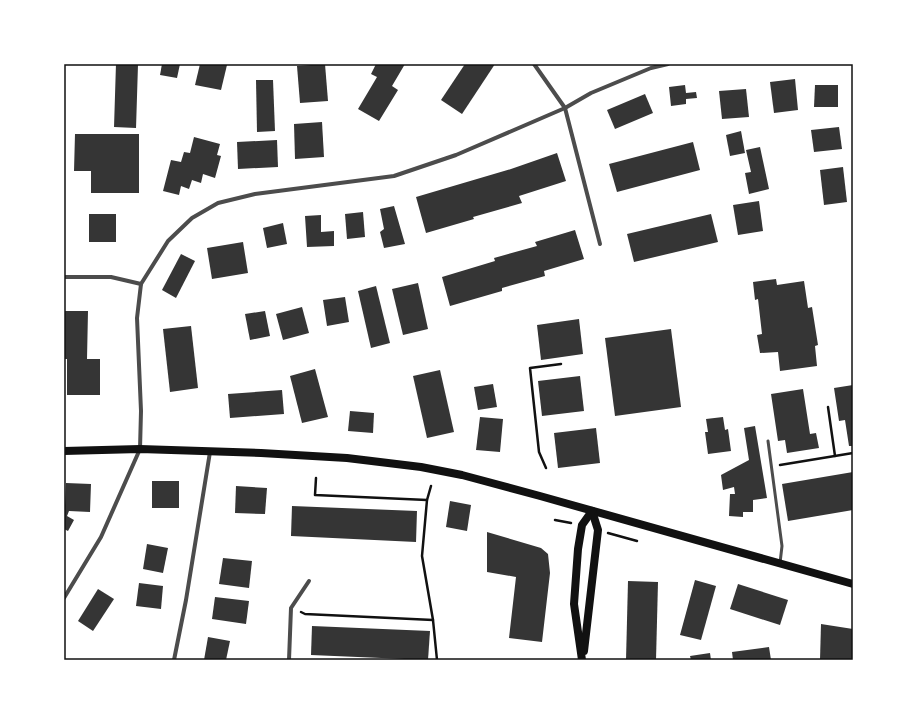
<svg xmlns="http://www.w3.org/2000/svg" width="917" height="724" font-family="Lato,sans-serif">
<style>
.building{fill:#353535}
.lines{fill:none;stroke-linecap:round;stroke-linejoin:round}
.path{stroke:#111;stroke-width:2.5}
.service{stroke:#4c4c4c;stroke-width:3}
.minor{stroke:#4c4c4c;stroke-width:4}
.secondary{stroke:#111;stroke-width:8}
.neatline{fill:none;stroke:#111;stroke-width:1.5}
</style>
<rect width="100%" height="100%" fill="#fff"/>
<g class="building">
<polygon points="116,64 138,64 136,128 114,127"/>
<polygon points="162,64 180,64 177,78 160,75"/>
<polygon points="200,64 227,65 221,90 195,85"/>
<polygon points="325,64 328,101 300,103 297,66"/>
<polygon points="376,64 405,64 392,86 398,90 379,121 358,109 377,77 371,74"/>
<polygon points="465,64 495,64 462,114 441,100"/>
<polygon points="795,79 798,110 774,113 770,82"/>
<polygon points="256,80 273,80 275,131 257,132"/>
<polygon points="685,85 686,93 696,92 697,98 686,99 686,104 671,106 669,87"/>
<polygon points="815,85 838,85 838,107 814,107"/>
<polygon points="746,89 749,117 722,119 719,91"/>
<polygon points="645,94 653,113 615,129 607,110"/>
<polygon points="322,122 324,157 295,159 294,124"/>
<polygon points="839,127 842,149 814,152 811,130"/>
<polygon points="741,131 745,153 730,156 726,135"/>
<polygon points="75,134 139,134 139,193 91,193 91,171 74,171"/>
<polygon points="194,137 220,144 217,155 221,156 215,178 203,174 201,183 192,180 189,189 181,186 179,195 163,191 171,160 181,162 184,152 190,153"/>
<polygon points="277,140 278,167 238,169 237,142"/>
<polygon points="693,142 700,170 617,192 609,164"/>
<polygon points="760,147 769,189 749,194 745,173 751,172 746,150"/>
<polygon points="557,153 566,181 519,196 522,203 473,217 474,219 426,233 416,197 511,169"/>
<polygon points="843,167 847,202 824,205 820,170"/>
<polygon points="759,201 763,231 738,235 733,205"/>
<polygon points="394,206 405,244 384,248 380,232 384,229 380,209"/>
<polygon points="363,212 365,237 347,239 345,214"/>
<rect x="89" y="214" width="27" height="28"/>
<polygon points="711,214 718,242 634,262 627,234"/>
<polygon points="321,215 321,232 334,231 334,246 307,247 305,216"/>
<polygon points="283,223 287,244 267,248 263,228"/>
<polygon points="575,230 584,259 544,271 545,276 502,288 502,291 450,306 442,277 495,261 494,258 537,246 535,242"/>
<polygon points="243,242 248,273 212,279 207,248"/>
<polygon points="181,254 195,261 176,298 162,290"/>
<polygon points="776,279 777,285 804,281 808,308 812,307 818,345 815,346 817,366 780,371 778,352 760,353 757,335 762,334 758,299 755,300 753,282"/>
<polygon points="418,283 428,329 403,335 392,289"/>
<polygon points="376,286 390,343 371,348 358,291"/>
<polygon points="345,297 349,322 327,326 323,300"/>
<polygon points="302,307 309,333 283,340 276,314"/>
<polygon points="64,311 88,311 87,359 100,359 100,395 67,395 67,359 64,359"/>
<polygon points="265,311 270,336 250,340 245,314"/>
<polygon points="579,319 583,354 541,360 537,325"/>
<polygon points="191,326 198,388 170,392 163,329"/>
<polygon points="671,329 681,407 615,416 605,338"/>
<polygon points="315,369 328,417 302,423 290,376"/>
<polygon points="440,370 454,432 427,438 413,376"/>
<polygon points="580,376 584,411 542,416 538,381"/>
<polygon points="493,384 497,407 478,410 474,387"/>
<polygon points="853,385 853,446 849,446 845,420 839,421 834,388"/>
<polygon points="803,389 810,434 816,433 819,448 787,453 785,440 778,441 771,394"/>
<polygon points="282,390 284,414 230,418 228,394"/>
<polygon points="350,411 374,413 373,433 348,431"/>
<polygon points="480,417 503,419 500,452 476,450"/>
<polygon points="723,417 725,430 728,429 731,451 708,454 705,432 708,432 706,419"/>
<polygon points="755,426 767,498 753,500 753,512 743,512 743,517 729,516 730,494 735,494 734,487 723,490 721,475 749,460 744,428"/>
<polygon points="596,428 600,463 558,468 554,433"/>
<polygon points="853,472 853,510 788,521 782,484"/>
<rect x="152" y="481" width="27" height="27"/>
<polygon points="66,483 91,484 90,512 69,511 67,516 74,520 68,531 64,529"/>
<polygon points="236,486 267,488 265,514 235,513"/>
<polygon points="450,501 471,505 467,531 446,527"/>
<polygon points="292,506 417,511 416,542 291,536"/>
<polygon points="487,532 541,548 548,554 550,573 542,642 509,638 516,577 487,572"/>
<polygon points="147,544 168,548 163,573 143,569"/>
<polygon points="223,558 252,561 249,588 219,584"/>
<polygon points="695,580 716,586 701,640 680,635"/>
<polygon points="628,581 658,582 656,660 626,660"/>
<polygon points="139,583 163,586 161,609 136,606"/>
<polygon points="738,584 788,600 780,625 730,609"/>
<polygon points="98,589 114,599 93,631 78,621"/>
<polygon points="215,597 249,601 246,624 212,619"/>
<polygon points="821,624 853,629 853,660 820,660"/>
<polygon points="312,626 430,631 428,660 311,655"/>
<polygon points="208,637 230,641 226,660 204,660"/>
<polygon points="769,647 771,660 733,660 732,652"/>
<polygon points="710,653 711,660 691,660 690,656"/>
</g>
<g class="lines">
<g class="path">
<polyline points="828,407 835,456"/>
<polyline points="780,465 853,453"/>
<polyline points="546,468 539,452 530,368 561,364"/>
<polyline points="316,478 315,495 427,500"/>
<polyline points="431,486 427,500 422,556 433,620 437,660"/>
<polyline points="555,520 571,523"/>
<polyline points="608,533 637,541"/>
<polyline points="301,612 305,614 433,620"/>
</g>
<polyline class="service" points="768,441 782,546 780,563"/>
<g class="minor">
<polyline points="534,64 565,108 600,244"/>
<polyline points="64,277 111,277 141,284"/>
<polyline points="64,598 101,537 140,449 141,411 137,318 141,284 168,241 192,218 218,203 255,194 394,176 456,155 565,108 591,93 651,68 668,64"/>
<polyline points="174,660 186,600 210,452"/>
<polyline points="289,660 291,608 309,581"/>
</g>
<g class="secondary">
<polyline points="64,451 140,449 261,453 347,458 421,467 462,475 540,496 853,584"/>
<polyline points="584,651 598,530 592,511"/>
<polyline points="582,660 574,604 578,549 582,525 592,511"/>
</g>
</g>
<rect width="917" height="724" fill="none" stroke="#ffffff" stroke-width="130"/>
<rect x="65" y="65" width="787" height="594" class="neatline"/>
</svg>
